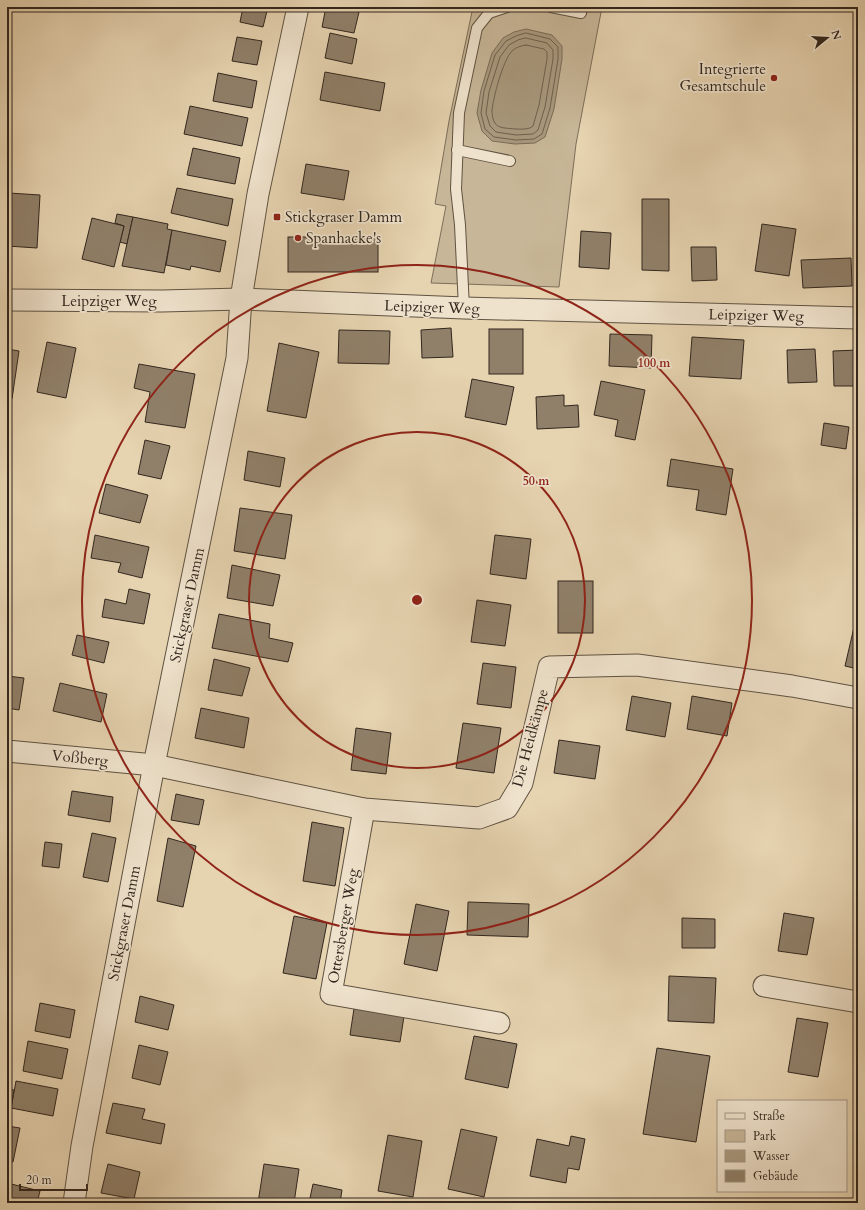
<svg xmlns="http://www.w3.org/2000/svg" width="865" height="1210" font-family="Cardo,serif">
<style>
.green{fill:#c7b697;stroke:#7c6e5a}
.water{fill:#a9997e;stroke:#796b58}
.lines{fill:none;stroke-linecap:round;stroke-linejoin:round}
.shore{stroke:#6e604e;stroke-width:1}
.building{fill:#90806a;stroke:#32271e}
.lane-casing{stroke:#5f5242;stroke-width:12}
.street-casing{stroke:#5f5242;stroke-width:23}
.lane{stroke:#efe2cc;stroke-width:10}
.street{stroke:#efe2cc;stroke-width:21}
.ring{fill:none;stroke:#8f2418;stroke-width:2}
.poi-dot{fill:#8f2418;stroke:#efe2cc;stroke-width:1.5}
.labels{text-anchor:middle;stroke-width:3.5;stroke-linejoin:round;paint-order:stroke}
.poi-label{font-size:15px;fill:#32271e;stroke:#efe2cc;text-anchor:start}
.street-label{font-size:15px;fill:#32271e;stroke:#efe2cc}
.centre{fill:#8f2418;stroke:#efe2cc;stroke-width:2}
.ring-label{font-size:12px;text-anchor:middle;font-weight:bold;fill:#8f2418;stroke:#efe2cc;stroke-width:3.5;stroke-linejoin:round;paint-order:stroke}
</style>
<rect width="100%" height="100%" fill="#e6d3b0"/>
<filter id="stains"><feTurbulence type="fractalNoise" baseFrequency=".005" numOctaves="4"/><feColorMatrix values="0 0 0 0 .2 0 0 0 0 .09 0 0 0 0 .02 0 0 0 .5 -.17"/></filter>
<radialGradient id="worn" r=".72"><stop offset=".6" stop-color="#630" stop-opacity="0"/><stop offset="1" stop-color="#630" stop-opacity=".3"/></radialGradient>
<polygon class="green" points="473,7 602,7 576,144 559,287 431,283 446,206 435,204 449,121"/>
<polygon class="water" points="526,29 552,35 562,46 562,59 554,109 545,137 535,143 515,144 492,141 482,131 477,113 481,90 492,53 503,38 514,32"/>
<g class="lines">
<g class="shore">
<polygon points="526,33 550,39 558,47 558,59 550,108 542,134 534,139 516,140 494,137 485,129 481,113 484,91 495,55 506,41 516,36"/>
<polygon points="526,38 547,43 553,50 553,59 545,107 538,130 533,134 516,135 496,132 490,126 486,113 489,92 500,57 509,45 518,40"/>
<path d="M526 45 544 49 547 52V59L539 105 533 126C529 130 521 129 515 129 509 128 498 129 495 123 493 121 492 114 492 111 493 98 503 60 512 51 516 47 521 46 526 45Z"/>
</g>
</g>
<g class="building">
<polygon points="243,7 268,7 263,27 240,22"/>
<polygon points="326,7 354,7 360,8 354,33 322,27"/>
<polygon points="330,33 357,39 352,64 325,58"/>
<polygon points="237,37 262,41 257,65 232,61"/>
<polygon points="325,72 385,83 380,111 320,100"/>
<polygon points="218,73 257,81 252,108 213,101"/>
<polygon points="190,106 248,118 242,146 184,134"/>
<polygon points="193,148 240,158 235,184 187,175"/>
<polygon points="306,164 349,171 344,200 301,193"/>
<polygon points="177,188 233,199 228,226 171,213"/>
<polygon points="9,193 40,195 37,248 7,246"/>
<polygon points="642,199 669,199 669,271 642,270"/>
<polygon points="117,214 133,217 127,244 120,242 124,226 115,223"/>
<polygon points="133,217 168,224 167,229 172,230 164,273 122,266"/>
<polygon points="92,218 124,226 114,267 82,259"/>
<polygon points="762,224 796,229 789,276 755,271"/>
<polygon points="172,230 226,241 220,272 191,266 190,270 166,265"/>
<polygon points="581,231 611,233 609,269 579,267"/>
<rect x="288" y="237" width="90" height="35"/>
<polygon points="691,247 716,247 717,280 692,281"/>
<polygon points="851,258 852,286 803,288 801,260"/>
<polygon points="451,328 453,357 422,358 421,330"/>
<rect x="489" y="329" width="34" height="45"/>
<polygon points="339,330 390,331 389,364 338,363"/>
<polygon points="610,334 652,335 651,368 609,366"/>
<polygon points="692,337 744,340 741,379 689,376"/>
<polygon points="47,342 76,348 66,398 37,392"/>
<polygon points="279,343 319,352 306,418 267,411"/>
<polygon points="7,349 19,351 12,399 7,398"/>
<polygon points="815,349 817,382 788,383 787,350"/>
<polygon points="858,350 858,386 834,386 833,351"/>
<polygon points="139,364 195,374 185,428 145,422 150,392 134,388"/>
<polygon points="472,379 514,387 506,425 465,417"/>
<polygon points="601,381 645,390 635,440 615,436 618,420 594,415"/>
<polygon points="564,395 564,406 578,405 579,427 537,429 536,397"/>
<polygon points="824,423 849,427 846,449 821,445"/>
<polygon points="145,440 170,446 161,479 138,474"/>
<polygon points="248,451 285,458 280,487 244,480"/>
<polygon points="671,459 733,469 726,515 696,510 699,490 667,486"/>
<polygon points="106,484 148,495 140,523 99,513"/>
<polygon points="240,508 292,515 285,559 234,551"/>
<polygon points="95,535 149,547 142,578 118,572 121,563 91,558"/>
<polygon points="495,535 531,539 526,579 490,574"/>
<polygon points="232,565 280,575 273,606 227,598"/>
<rect x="558" y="581" width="35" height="52"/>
<polygon points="129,589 150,594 144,624 102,617 105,599 126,604"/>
<polygon points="477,600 511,605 505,646 471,642"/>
<polygon points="858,610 858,669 845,666"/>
<polygon points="219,614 270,624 269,638 293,643 288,662 212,648"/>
<polygon points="77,635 109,642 104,663 72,655"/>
<polygon points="214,659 250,668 242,696 208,690"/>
<polygon points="483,663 516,667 511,708 477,704"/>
<polygon points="7,676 24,678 19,710 7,708"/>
<polygon points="60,683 107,694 101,722 53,711"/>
<polygon points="632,696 671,703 665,737 626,730"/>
<polygon points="692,696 732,703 727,736 687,729"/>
<polygon points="201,708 249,718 244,748 195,738"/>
<polygon points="463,723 501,728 494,773 456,768"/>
<polygon points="356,728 391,733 386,774 351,770"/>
<polygon points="559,740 600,746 595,779 554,773"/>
<polygon points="7,771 11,772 7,798"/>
<polygon points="72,791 113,797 110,822 68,815"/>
<polygon points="176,794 204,800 199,825 171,820"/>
<polygon points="312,822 344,828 335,886 303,881"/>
<polygon points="92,833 116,838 108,882 83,877"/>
<polygon points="168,838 196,846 183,907 157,901"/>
<polygon points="45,842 62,844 59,868 42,866"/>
<polygon points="468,902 529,904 528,937 467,935"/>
<polygon points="416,904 449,911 437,971 404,964"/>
<polygon points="784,913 814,918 807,955 778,951"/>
<polygon points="294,916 327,923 316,979 283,973"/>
<polygon points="682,918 715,919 715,948 682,948"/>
<polygon points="669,976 716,978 714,1023 668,1021"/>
<polygon points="140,996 174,1005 168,1030 135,1022"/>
<polygon points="355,1002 405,1010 400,1042 350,1035"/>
<polygon points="40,1003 75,1010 70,1038 35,1031"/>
<polygon points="797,1018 828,1023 818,1077 788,1072"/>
<polygon points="474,1036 517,1044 508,1088 465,1079"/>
<polygon points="28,1041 68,1049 62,1079 23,1071"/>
<polygon points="139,1045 168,1052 160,1085 132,1078"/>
<polygon points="657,1048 710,1056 696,1142 643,1134"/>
<polygon points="16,1081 58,1089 53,1116 11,1108"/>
<polygon points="7,1089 14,1090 11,1108 7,1107"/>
<polygon points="113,1103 145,1109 142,1119 165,1124 161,1144 106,1133"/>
<polygon points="7,1126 20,1128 13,1162 7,1161"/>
<polygon points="461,1129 497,1137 484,1197 448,1189"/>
<polygon points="388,1135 422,1141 413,1197 378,1191"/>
<polygon points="571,1136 585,1139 579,1170 568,1168 566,1183 530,1176 537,1139 569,1146"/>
<polygon points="108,1164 140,1172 134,1199 101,1193"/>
<polygon points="264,1164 299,1169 294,1203 258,1203"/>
<polygon points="7,1183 40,1191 37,1203 7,1203"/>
<polygon points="313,1184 342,1190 340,1203 309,1203"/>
<polygon points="756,1200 769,1203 756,1203"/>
</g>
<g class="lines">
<g class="lane-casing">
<g id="lane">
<polyline points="551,7 581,13"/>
<polyline points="457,150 510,161"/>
<polyline points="464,308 460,225 456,189 459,113 477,28 489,13 507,7"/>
</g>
</g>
<g class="street-casing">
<g id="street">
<polyline points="7,300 162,301 241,299 464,308 858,318"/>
<polyline points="7,751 154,765 364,809 479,818 507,808 522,783 549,667 637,665 792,686 858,698"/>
<polyline points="364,809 331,994 499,1023"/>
<polyline points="764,986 858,1002"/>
<polyline points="74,1203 82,1146 154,765 237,358 241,299 258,194 298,7"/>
</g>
</g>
<use href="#lane" class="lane"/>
<use href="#street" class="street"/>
</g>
<g class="ring">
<circle cx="417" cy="600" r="168"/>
<circle cx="417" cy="600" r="335"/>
</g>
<g class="poi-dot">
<circle cx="774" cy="78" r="4"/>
<rect x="273" y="213" width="8" height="8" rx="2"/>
<circle cx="298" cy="238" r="4"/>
</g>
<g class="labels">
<g class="poi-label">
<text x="766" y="74" text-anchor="end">Integrierte<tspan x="766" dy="17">Gesamtschule</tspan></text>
<text x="285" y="222">Stickgraser Damm</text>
<text x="306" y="243">Spanhacke's</text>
</g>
<g class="street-label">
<text x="109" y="306">Leipziger Weg</text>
<text transform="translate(432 307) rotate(2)" y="5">Leipziger Weg</text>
<text transform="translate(756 315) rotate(1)" y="5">Leipziger Weg</text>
<text transform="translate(187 605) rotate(-78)" y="5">Stickgraser Damm</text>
<text transform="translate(530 738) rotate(-75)" y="5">Die Heidkämpe</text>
<text transform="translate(80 758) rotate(6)" y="5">Voßberg</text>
<text transform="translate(124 923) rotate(-79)" y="5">Stickgraser Damm</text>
<text transform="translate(343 926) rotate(-80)" y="5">Ottersberger Weg</text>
</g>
</g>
<circle cx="417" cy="600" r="6" class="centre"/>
<g class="ring-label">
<text x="654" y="367">100 m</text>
<text x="536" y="485">50 m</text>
</g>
<rect width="865" height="1210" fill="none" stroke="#e6d3b0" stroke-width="24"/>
<rect x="8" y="8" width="849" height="1194" fill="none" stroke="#32271e" stroke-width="2"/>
<rect x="12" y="12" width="841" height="1186" fill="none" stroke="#32271e"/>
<rect x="717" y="1100" width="130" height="92" fill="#efe2cc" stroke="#a39786"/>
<rect x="725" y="1113" width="20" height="6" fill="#efe2cc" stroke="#a39786"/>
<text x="753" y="1120" font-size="12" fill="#32271e">Straße</text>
<rect x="725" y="1130" width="20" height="12" fill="#c7b697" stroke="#a39786"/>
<text x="753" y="1140" font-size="12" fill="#32271e">Park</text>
<rect x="725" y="1150" width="20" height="12" fill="#a9997e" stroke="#a39786"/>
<text x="753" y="1160" font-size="12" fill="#32271e">Wasser</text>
<rect x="725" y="1170" width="20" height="12" fill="#90806a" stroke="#a39786"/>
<text x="753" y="1180" font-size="12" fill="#32271e">Gebäude</text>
<g transform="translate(827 38) rotate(72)" stroke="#efe2cc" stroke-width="3" paint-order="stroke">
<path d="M0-3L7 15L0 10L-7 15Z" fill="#32271e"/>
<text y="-6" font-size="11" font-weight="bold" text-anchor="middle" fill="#32271e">N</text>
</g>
<path d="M20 1184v6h67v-6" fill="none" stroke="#32271e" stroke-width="2"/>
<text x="26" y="1184" font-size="12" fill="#32271e" stroke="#efe2cc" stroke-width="3" paint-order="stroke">20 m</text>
<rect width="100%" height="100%" filter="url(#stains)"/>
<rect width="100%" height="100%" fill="url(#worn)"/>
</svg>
